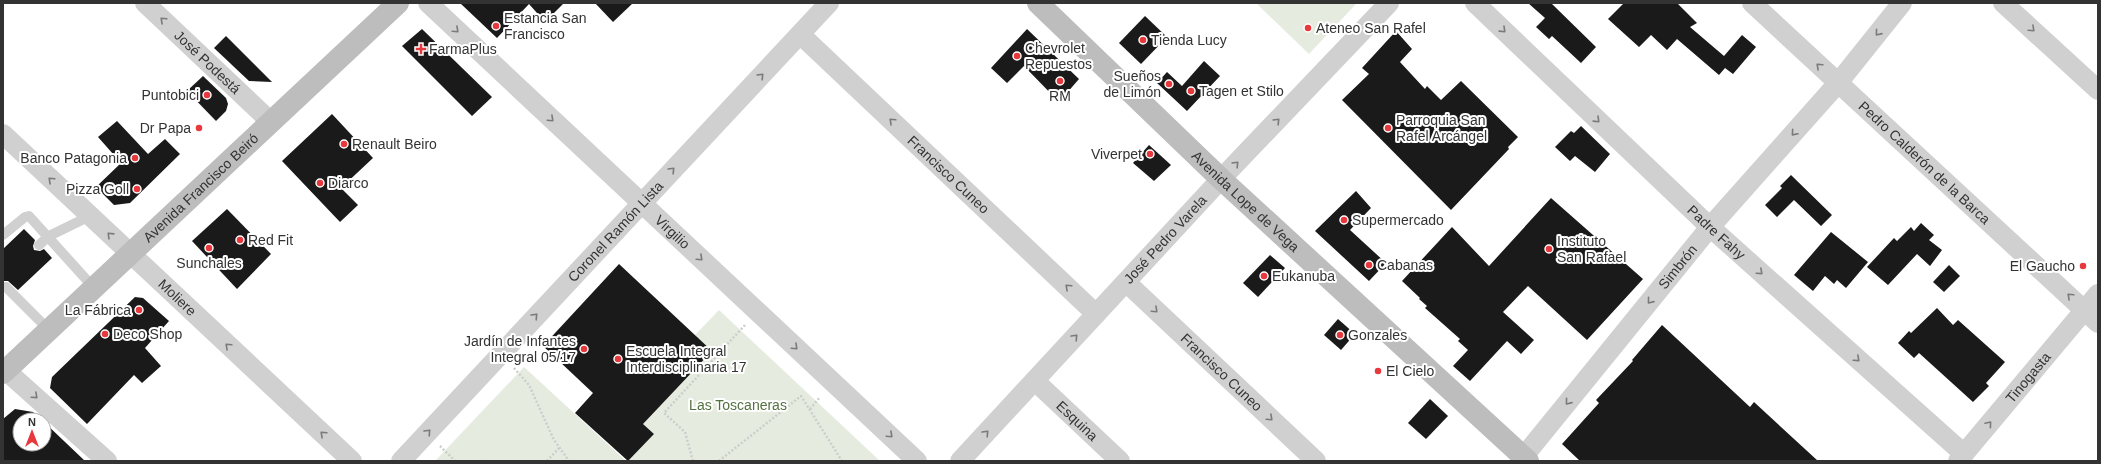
<svg xmlns="http://www.w3.org/2000/svg" width="2101" height="464" font-family="Arial,sans-serif">
<style>
.green{fill:#e5ecdf}
.building{fill:#1a1a1a}
.lines{fill:none;stroke-linecap:round;stroke-linejoin:round}
.path{stroke:#cdcdcd;stroke-width:2.5;stroke-dasharray:2 2;stroke-linecap:butt}
.lane{stroke:#d0d0d0;stroke-width:10}
.street{stroke:#d0d0d0;stroke-width:20}
.secondary{stroke:#bdbdbd;stroke-width:22}
.oneway{stroke:#7a7a7a}
.poi-dot{fill:#e6383d;stroke:#fff;stroke-width:1.5}
.labels{text-anchor:middle;stroke-width:4;stroke-linejoin:round;paint-order:stroke}
.poi-label{font-size:14px;fill:#333;stroke:#fff;text-anchor:start}
.street-label{font-size:14px;fill:#333;stroke:#fff}
.park-label{font-size:14px;fill:#53703f;stroke:#fff}
</style>
<rect width="100%" height="100%" fill="#fff"/>
<g class="green">
<polygon points="1256,3 1357,3 1309,54"/>
<polygon points="719,310 880,461 628,461 654,434 643,424 711,351 695,335"/>
<polygon points="524,367 626,461 435,461"/>
</g>
<g class="building">
<polygon points="460,3 564,3 545,22 529,4 497,38"/>
<polygon points="595,3 633,3 613,22"/>
<polygon points="1528,3 1551,3 1596,47 1581,63 1552,36 1549,39 1536,27 1545,18"/>
<polygon points="1624,3 1677,3 1697,23 1690,27 1724,56 1742,35 1756,47 1733,74 1725,68 1719,75 1677,39 1667,50 1651,35 1639,47 1608,19"/>
<polygon points="1145,16 1167,37 1141,64 1119,43"/>
<polygon points="422,29 492,97 472,116 402,46"/>
<polygon points="1027,29 1079,79 1059,102 1024,66 1007,83 991,68"/>
<polygon points="1396,31 1412,49 1400,62 1425,89 1427,86 1441,100 1461,81 1518,137 1508,147 1509,149 1451,210 1342,100 1369,74 1362,68"/>
<polygon points="226,36 272,82 249,81 214,48"/>
<polygon points="1204,61 1220,76 1187,111 1157,83 1167,72 1182,86"/>
<polygon points="203,76 226,98 228,104 226,111 216,121 187,91"/>
<polygon points="332,114 373,158 341,188 358,205 340,222 282,161"/>
<polygon points="117,121 148,154 165,139 180,154 130,203 114,205 96,187 121,163 98,137"/>
<polygon points="1581,126 1610,154 1595,172 1575,156 1570,161 1555,147 1571,131 1574,133"/>
<polygon points="1149,145 1171,165 1154,181 1133,163"/>
<polygon points="1791,175 1832,215 1821,226 1794,200 1777,217 1765,205 1782,188 1780,186"/>
<polygon points="1356,191 1371,208 1350,230 1386,263 1369,281 1315,231"/>
<polygon points="1551,198 1643,279 1587,340 1528,286 1503,312 1534,340 1521,354 1507,341 1470,381 1453,366 1468,350 1458,341 1460,339 1425,308 1427,306 1419,299 1420,298 1402,281 1452,227 1489,266"/>
<polygon points="227,209 271,254 237,289 192,241"/>
<polygon points="1921,223 1934,235 1929,240 1942,250 1930,266 1917,254 1888,285 1867,267 1894,238 1897,241 1911,227 1914,231"/>
<polygon points="24,229 35,240 33,246 34,250 40,251 44,249 52,258 18,290 8,281 3,281 3,249"/>
<polygon points="1831,232 1868,262 1846,288 1837,280 1834,284 1825,276 1813,291 1794,275"/>
<polygon points="1270,255 1285,268 1258,297 1243,283"/>
<polygon points="619,264 712,351 643,424 654,434 628,461 575,413 593,393 543,346"/>
<polygon points="1949,265 1960,276 1944,292 1933,282"/>
<polygon points="135,297 143,298 169,321 145,348 161,366 142,383 134,375 87,424 50,388 52,377"/>
<polygon points="1937,308 1953,325 1958,320 2005,362 1986,383 1989,386 1973,402 1919,353 1914,358 1898,343 1909,331 1911,333"/>
<polygon points="1338,319 1355,334 1341,350 1324,335"/>
<polygon points="1662,325 1750,407 1754,402 1818,461 1580,461 1562,444 1599,403 1596,400 1633,361 1632,360"/>
<polygon points="1430,399 1448,416 1426,439 1408,423"/>
<polygon points="15,409 33,412 41,420 20,420 20,444 44,444 44,422 85,461 3,461 3,419"/>
</g>
<g class="lines">
<g class="path">
<polyline points="514,368 529,385 554,440 569,461"/>
<polyline points="810,409 820,397"/>
<polyline points="440,446 455,461"/>
<polyline points="484,461 485,461"/>
<polyline points="547,461 559,448"/>
<polyline points="693,461 685,432 664,413 745,325"/>
<polyline points="719,461 801,396 842,461"/>
</g>
<g class="lane">
<polyline points="3,235 25,217 29,216 94,288"/>
<polyline points="39,245 49,236 90,216"/>
<polyline points="6,287 49,330"/>
</g>
<g class="street">
<path id="s1" d="M145 3 271 122"/>
<path id="s2" d="M428 3 917 461"/>
<path id="s3" d="M1475 3 1710 227 1964 454"/>
<path id="s4" d="M1752 3 2098 323"/>
<polyline points="2003,3 2098,90"/>
<path id="s5" d="M801 35 1096 314"/>
<path id="s6" d="M3 134 352 461"/>
<path id="s7" d="M1127 283 1316 461"/>
<polyline points="3,368 107,461"/>
<path id="s8" d="M1035 381 1120 461"/>
<path id="s9" d="M401 461 829 3"/>
<path id="s10" d="M960 461 1221 179 1389 3"/>
<path id="s11" d="M1520 461 1710 227 1838 83 1902 3"/>
<path id="s12" d="M1958 461 2098 294"/>
</g>
<g class="secondary">
<path id="s13" d="M1038 3 1221 179 1528 461"/>
<path id="s14" d="M3 373 398 3"/>
</g>
</g>
<defs><path id="oneway-chevron" d="M-2-3.5L2.5 0L-2 3.5" fill="none" stroke-width="1.6" stroke-linecap="round" stroke-linejoin="round"/></defs>
<g class="oneway">
<use href="#oneway-chevron" transform="translate(163 20) rotate(-137)"/>
<use href="#oneway-chevron" transform="translate(2032 29) rotate(43)"/>
<use href="#oneway-chevron" transform="translate(456 30) rotate(43)"/>
<use href="#oneway-chevron" transform="translate(1503 30) rotate(44)"/>
<use href="#oneway-chevron" transform="translate(1878 33) rotate(129)"/>
<use href="#oneway-chevron" transform="translate(1819 66) rotate(-137)"/>
<use href="#oneway-chevron" transform="translate(761 76) rotate(-46)"/>
<use href="#oneway-chevron" transform="translate(551 119) rotate(43)"/>
<use href="#oneway-chevron" transform="translate(1597 120) rotate(44)"/>
<use href="#oneway-chevron" transform="translate(892 121) rotate(-137)"/>
<use href="#oneway-chevron" transform="translate(1277 121) rotate(-46)"/>
<use href="#oneway-chevron" transform="translate(1794 133) rotate(131)"/>
<use href="#oneway-chevron" transform="translate(1236 164) rotate(-46)"/>
<use href="#oneway-chevron" transform="translate(672 170) rotate(-46)"/>
<use href="#oneway-chevron" transform="translate(51 180) rotate(-137)"/>
<use href="#oneway-chevron" transform="translate(110 235) rotate(-136)"/>
<use href="#oneway-chevron" transform="translate(700 258) rotate(43)"/>
<use href="#oneway-chevron" transform="translate(1760 272) rotate(42)"/>
<use href="#oneway-chevron" transform="translate(1068 287) rotate(-137)"/>
<use href="#oneway-chevron" transform="translate(2070 296) rotate(-137)"/>
<use href="#oneway-chevron" transform="translate(1650 301) rotate(129)"/>
<use href="#oneway-chevron" transform="translate(1155 310) rotate(43)"/>
<use href="#oneway-chevron" transform="translate(535 316) rotate(-47)"/>
<use href="#oneway-chevron" transform="translate(1075 337) rotate(-47)"/>
<use href="#oneway-chevron" transform="translate(228 346) rotate(-137)"/>
<use href="#oneway-chevron" transform="translate(795 347) rotate(43)"/>
<use href="#oneway-chevron" transform="translate(1857 359) rotate(42)"/>
<use href="#oneway-chevron" transform="translate(35 396) rotate(42)"/>
<use href="#oneway-chevron" transform="translate(1568 402) rotate(129)"/>
<use href="#oneway-chevron" transform="translate(1270 418) rotate(43)"/>
<use href="#oneway-chevron" transform="translate(1989 424) rotate(-50)"/>
<use href="#oneway-chevron" transform="translate(428 432) rotate(-47)"/>
<use href="#oneway-chevron" transform="translate(986 433) rotate(-47)"/>
<use href="#oneway-chevron" transform="translate(323 434) rotate(-137)"/>
<use href="#oneway-chevron" transform="translate(890 435) rotate(43)"/>
</g>
<g class="poi-dot">
<circle cx="496" cy="26" r="4"/>
<circle cx="1308" cy="28" r="4"/>
<circle cx="1143" cy="40" r="4"/>
<path d="M419 43h4v4h4v4h-4v4h-4v-4h-4v-4h4z"/>
<circle cx="1017" cy="56" r="4"/>
<circle cx="1060" cy="81" r="4"/>
<circle cx="1169" cy="84" r="4"/>
<circle cx="1191" cy="91" r="4"/>
<circle cx="207" cy="95" r="4"/>
<circle cx="199" cy="128" r="4"/>
<circle cx="1388" cy="128" r="4"/>
<circle cx="344" cy="144" r="4"/>
<circle cx="1150" cy="154" r="4"/>
<circle cx="135" cy="158" r="4"/>
<circle cx="320" cy="183" r="4"/>
<circle cx="137" cy="189" r="4"/>
<circle cx="1344" cy="220" r="4"/>
<circle cx="240" cy="240" r="4"/>
<circle cx="209" cy="248" r="4"/>
<circle cx="1549" cy="249" r="4"/>
<circle cx="1369" cy="265" r="4"/>
<circle cx="2083" cy="266" r="4"/>
<circle cx="1264" cy="276" r="4"/>
<circle cx="139" cy="310" r="4"/>
<circle cx="105" cy="334" r="4"/>
<circle cx="1340" cy="335" r="4"/>
<circle cx="584" cy="349" r="4"/>
<circle cx="618" cy="359" r="4"/>
<circle cx="1378" cy="371" r="4"/>
</g>
<g class="labels">
<g class="poi-label">
<text x="504" y="23">Estancia San<tspan x="504" dy="16">Francisco</tspan></text>
<text x="1316" y="33">Ateneo San Rafel</text>
<text x="1151" y="45">Tienda Lucy</text>
<text x="1025" y="53">Chevrolet<tspan x="1025" dy="16">Repuestos</tspan></text>
<text x="429" y="54">FarmaPlus</text>
<text x="1161" y="81" text-anchor="end">Sueños<tspan x="1161" dy="16">de Limón</tspan></text>
<text x="1199" y="96">Tagen et Stilo</text>
<text x="199" y="100" text-anchor="end">Puntobici</text>
<text x="1060" y="101" text-anchor="middle">RM</text>
<text x="1396" y="125">Parroquia San<tspan x="1396" dy="16">Rafel Arcángel</tspan></text>
<text x="191" y="133" text-anchor="end">Dr Papa</text>
<text x="352" y="149">Renault Beiro</text>
<text x="1142" y="159" text-anchor="end">Viverpet</text>
<text x="127" y="163" text-anchor="end">Banco Patagonia</text>
<text x="328" y="188">Diarco</text>
<text x="129" y="194" text-anchor="end">Pizza Goll</text>
<text x="1352" y="225">Supermercado</text>
<text x="248" y="245">Red Fit</text>
<text x="1557" y="246">Instituto<tspan x="1557" dy="16">San Rafael</tspan></text>
<text x="209" y="268" text-anchor="middle">Sunchales</text>
<text x="1377" y="270">Cabanas</text>
<text x="2075" y="271" text-anchor="end">El Gaucho</text>
<text x="1272" y="281">Eukanuba</text>
<text x="131" y="315" text-anchor="end">La Fábrica</text>
<text x="113" y="339">Deco Shop</text>
<text x="1348" y="340">Gonzales</text>
<text x="576" y="346" text-anchor="end">Jardín de Infantes<tspan x="576" dy="16">Integral 05/17</tspan></text>
<text x="626" y="356">Escuela Integral<tspan x="626" dy="16">Interdisciplinaria 17</tspan></text>
<text x="1386" y="376">El Cielo</text>
</g>
<g class="street-label">
<text dy="5" stroke="none"><textPath href="#s1" startOffset="86">José Podestá</textPath></text>
<text dy="5" stroke="none"><textPath href="#s4" startOffset="235">Pedro Calderón de la Barca</textPath></text>
<text dy="5" stroke="none"><textPath href="#s5" startOffset="203">Francisco Cuneo</textPath></text>
<text dy="5" stroke="none"><textPath href="#s14" startOffset="271">Avenida Francisco Beiró</textPath></text>
<text dy="5" stroke="none"><textPath href="#s13" startOffset="287">Avenida Lope de Vega</textPath></text>
<text dy="5" stroke="none"><textPath href="#s9" startOffset="314">Coronel Ramón Lista</textPath></text>
<text dy="5" stroke="none"><textPath href="#s2" startOffset="335">Virgilio</textPath></text>
<text dy="5" stroke="none"><textPath href="#s3" startOffset="333">Padre Fahy</textPath></text>
<text dy="5" stroke="none"><textPath href="#s10" startOffset="302">José Pedro Varela</textPath></text>
<text dy="5" stroke="none"><textPath href="#s11" startOffset="250">Simbrón</textPath></text>
<text dy="5" stroke="none"><textPath href="#s6" startOffset="239">Moliere</textPath></text>
<text dy="5" stroke="none"><textPath href="#s7" startOffset="130">Francisco Cuneo</textPath></text>
<text dy="5" stroke="none"><textPath href="#s12" startOffset="109">Tinogasta</textPath></text>
<text dy="5" stroke="none"><textPath href="#s8" startOffset="58">Esquina</textPath></text>
</g>
<g class="park-label">
<text x="738" y="410">Las Toscaneras</text>
</g>
</g>
<rect width="2101" height="464" fill="none" stroke="#333333" stroke-width="8"/>
<g transform="translate(32 432)"><circle r="19" fill="#ffffff" stroke="#adadad"/>
<path d="M0-3L7 15L0 10L-7 15Z" fill="#e6383d"/>
<text y="-6" font-size="11" font-weight="bold" text-anchor="middle" fill="#333333">N</text>
</g>
</svg>
